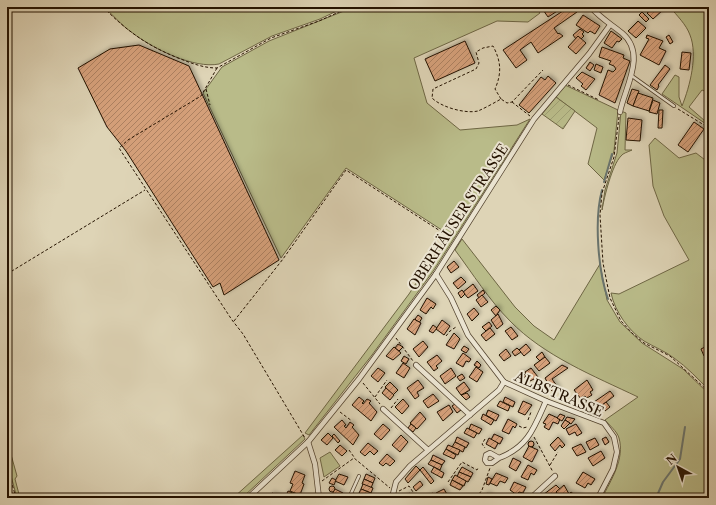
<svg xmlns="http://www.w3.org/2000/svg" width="716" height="505" font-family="'Libre Caslon Text',serif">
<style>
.grass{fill:#b9bb89;stroke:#6e6644}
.garden{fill:url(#garden-furrows);stroke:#6e6644}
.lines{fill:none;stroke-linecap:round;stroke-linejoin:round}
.stream{stroke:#69746e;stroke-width:2}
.building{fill:url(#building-hatch);stroke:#241200;filter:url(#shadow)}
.lane-casing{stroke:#52422e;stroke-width:4}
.street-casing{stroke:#52422e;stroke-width:6}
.path{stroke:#241200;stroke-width:1;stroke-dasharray:3 2;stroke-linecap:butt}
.lane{stroke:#eae3d0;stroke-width:2.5}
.street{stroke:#eae3d0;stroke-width:4.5}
.labels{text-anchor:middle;stroke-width:4;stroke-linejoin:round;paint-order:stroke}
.street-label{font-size:14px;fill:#241200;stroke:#eae3d0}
</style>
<defs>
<pattern id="garden-furrows" width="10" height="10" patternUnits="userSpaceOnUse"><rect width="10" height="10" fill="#b9bb89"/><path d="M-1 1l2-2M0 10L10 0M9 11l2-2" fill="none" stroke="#9fa074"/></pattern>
<pattern id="building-hatch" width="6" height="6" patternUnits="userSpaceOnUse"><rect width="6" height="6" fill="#d49f79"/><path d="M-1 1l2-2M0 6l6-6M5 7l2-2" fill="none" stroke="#ac8061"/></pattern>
<filter id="shadow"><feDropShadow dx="2" dy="-2" stdDeviation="2" flood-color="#0004"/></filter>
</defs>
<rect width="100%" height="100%" fill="#ded4b6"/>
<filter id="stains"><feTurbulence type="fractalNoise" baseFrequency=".005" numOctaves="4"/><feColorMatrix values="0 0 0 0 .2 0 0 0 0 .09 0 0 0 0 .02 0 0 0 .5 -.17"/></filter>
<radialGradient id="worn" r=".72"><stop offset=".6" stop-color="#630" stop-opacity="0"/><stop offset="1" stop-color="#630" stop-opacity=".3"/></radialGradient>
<g class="grass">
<path d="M104 7H345L320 19 272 36 219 64C194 69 154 49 134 34 123 27 114 16 104 7Z"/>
<polygon points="354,7 536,7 540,13 528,22 497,21 414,58 427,103 460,130 517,125 530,119 434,270 372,355 309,435 305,433 409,294 448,234 346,168 281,258 203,93 222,67 269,41"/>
<path d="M670 7H709V93L702 90 689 107 705 121H709V126L662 94 675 75 679 77V97L682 106C690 86 698 55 690 35 686 24 677 16 670 7Z"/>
<polygon points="565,85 618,110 614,151 604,180 588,164 597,128 556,97"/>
<path d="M621 111 626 113 625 150H632C628 152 623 153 621 156 612 165 604 198 602 210L605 190 617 153Z"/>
<path d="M655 138 679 158 696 153 709 163V390C698 379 687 367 674 358 665 351 654 347 644 341 629 331 615 312 611 293L619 294 689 260 664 216 653 186 649 145Z"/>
<path d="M462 239 515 307 534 326 554 340 600 264 607 300 620 322 642 343 683 369 709 394V498H602C611 480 625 459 619 438 617 431 609 425 605 420L638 397C594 376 544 356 510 321 489 300 473 274 455 250Z"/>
<polygon points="303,435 305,439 242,498 233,498"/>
<polygon points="10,451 17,476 15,479 20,498 17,498 7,461 7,453"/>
<polygon points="330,452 340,466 324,477 320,458"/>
</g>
<polygon class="garden" points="556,97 575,111 563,129 542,114"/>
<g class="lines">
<g class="stream">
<polyline points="604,182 612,154"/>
<path d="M602 190C594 219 598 271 608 299"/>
<polyline points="656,498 663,482 680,459 685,427"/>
<polyline points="697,498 709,494"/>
</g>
</g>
<g class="building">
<polygon points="541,7 562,7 562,8 548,17"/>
<polygon points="569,7 574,7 577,12 554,28 558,34 559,33 563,36 538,53 531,42 520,50 527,60 516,68 503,50"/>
<polygon points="655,7 660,7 663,10 653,19 647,13"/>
<polygon points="642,12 649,19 646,22 639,15"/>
<polygon points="583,15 600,26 595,34 590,31 588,33 576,25"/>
<polygon points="638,21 646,28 636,38 628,31"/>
<polygon points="580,29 584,32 582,34 584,36 581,39 578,36 576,39 573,35"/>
<polygon points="611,31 622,39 619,42 617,41 612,48 604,43"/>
<polygon points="647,35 663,41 659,48 666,51 659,65 640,55 649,39 646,38"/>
<polygon points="669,35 673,42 670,44 666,37"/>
<polygon points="578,36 586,43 576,54 568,47"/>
<polygon points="465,41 475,63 435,81 425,59"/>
<polygon points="139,45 189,66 279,260 224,295 220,283 213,287 126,151 107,127 78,68 110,49"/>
<polygon points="602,47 624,55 623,58 630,61 615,103 599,95 608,70 613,72 616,69 614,66 609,64 611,61 599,57"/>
<polygon points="682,52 691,53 689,70 680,69"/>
<polygon points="590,62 594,65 590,71 586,68"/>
<polygon points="596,64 603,67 601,73 594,70"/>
<polygon points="665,65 670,69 658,85 659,86 657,90 650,85"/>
<polygon points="582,72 595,79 586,90 581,86 583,84 576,78"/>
<polygon points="548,76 556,83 529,113 519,105 541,77 545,80"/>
<polygon points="632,89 639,91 633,106 627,103"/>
<polygon points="638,93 653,98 649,111 633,106"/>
<polygon points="653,100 660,103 657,114 649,112"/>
<polygon points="659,110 663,110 662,128 658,128"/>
<polygon points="628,118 642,120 640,141 626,140"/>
<polygon points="694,122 704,129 688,152 678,145"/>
<polygon points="454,261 459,267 451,273 447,267"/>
<polygon points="461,277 466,282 458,289 453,283"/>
<polygon points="473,284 478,291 468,298 463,292"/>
<polygon points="462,290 465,294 461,298 458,293"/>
<polygon points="483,290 485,293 479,298 477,295"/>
<polygon points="482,295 488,302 481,307 476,300"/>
<polygon points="427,298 436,304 433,309 431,307 426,314 420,310"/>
<polygon points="496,306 500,310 496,316 491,310"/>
<polygon points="474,308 479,314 472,321 467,314"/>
<polygon points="498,314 503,324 497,329 491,320"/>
<polygon points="418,315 422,318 419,323 415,319"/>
<polygon points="414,319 421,323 415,335 407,329"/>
<polygon points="442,320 450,326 444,335 436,329"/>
<polygon points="489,322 492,326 486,331 482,327"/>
<polygon points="433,325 437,328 433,333 429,331"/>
<polygon points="511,327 518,336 512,340 505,331"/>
<polygon points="490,328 495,334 486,341 481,335"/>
<polygon points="454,333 460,339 454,349 446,345"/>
<polygon points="423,341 428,347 419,357 413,349"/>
<polygon points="398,344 403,347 399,351 395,348"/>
<polygon points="526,344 531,350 524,356 519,350"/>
<polygon points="709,345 709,354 704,356 701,349"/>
<polygon points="464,346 469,349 466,353 461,350"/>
<polygon points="394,347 401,353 393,360 386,356"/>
<polygon points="517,348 521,352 515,356 512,352"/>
<polygon points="506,349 511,356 504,361 499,355"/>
<polygon points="542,352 545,357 540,361 536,357"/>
<polygon points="463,353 471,359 469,362 466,361 463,367 456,363"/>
<polygon points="437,355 442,361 436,366 438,368 434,371 427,362"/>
<polygon points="404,356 409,359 406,364 401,361"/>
<polygon points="545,357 550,363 539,371 534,365"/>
<polygon points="477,361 481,365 479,368 474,365"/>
<polygon points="403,363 410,368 404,378 396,373"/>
<polygon points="562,365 568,368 552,379 559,389 555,392 552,391 545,378"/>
<polygon points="476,367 483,372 477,382 469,377"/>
<polygon points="378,368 385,373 378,382 371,376"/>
<polygon points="451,368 456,376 445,384 440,376"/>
<polygon points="531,368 538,377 530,381 525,372"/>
<polygon points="522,372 526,376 522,379 518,375"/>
<polygon points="462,374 465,378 460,381 457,377"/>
<polygon points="418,380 424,388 417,392 419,396 415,399 407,388"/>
<polygon points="587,380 593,390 590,392 592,395 587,398 585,396 581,399 574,390"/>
<polygon points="390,382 398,390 393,395 385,387"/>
<polygon points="464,382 470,390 461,395 456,388"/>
<polygon points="386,388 394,395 390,400 382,393"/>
<polygon points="610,391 614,396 601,406 596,405 594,402"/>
<polygon points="467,393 470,397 466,400 461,395"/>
<polygon points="433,394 439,401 428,408 423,401"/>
<polygon points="359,397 364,401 362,403 363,404 367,399 371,401 369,403 377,412 371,421 352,405"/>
<polygon points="505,397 515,402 513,407 503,402"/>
<polygon points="403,399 409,406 402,414 395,407"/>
<polygon points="500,401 510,406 508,411 497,406"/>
<polygon points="523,401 532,405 525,415 518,412"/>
<polygon points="606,402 610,407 605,411 601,406"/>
<polygon points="455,404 461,410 457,413 452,406"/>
<polygon points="449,405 453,412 443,421 437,412"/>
<polygon points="488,410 499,415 496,421 486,415"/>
<polygon points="420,412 426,419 417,429 410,423"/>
<polygon points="483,414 494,420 491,425 481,419"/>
<polygon points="549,414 560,419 558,424 553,422 549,430 544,427 546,424 543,423"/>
<polygon points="560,414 565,416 562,421 557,418"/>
<polygon points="567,417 575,419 571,424 565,420"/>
<polygon points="508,419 517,424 515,428 513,426 509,434 502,431"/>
<polygon points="342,420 346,425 344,426 346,428 350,422 354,425 352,427 359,435 353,445 334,427"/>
<polygon points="565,420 570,423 564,429 561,426"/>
<polygon points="383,424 390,430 381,440 374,434"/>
<polygon points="411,424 416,428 413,432 408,428"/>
<polygon points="471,424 482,429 479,434 469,429"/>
<polygon points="576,424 582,433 577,436 575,432 569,435 566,429"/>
<polygon points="467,428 477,433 474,438 464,433"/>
<polygon points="328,433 333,438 327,445 321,440"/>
<polygon points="334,434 340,441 338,443 332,436"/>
<polygon points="494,434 503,438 500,444 491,440"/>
<polygon points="401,435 408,442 400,452 392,445"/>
<polygon points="457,437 469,443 466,448 455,442"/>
<polygon points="558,437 565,445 562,448 560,445 555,451 550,445"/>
<polygon points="606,437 609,442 605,445 602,439"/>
<polygon points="489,438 498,443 495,449 486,444"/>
<polygon points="595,438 599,445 590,450 586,442"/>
<circle cx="531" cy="444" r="3"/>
<polygon points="455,442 465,447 463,452 452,447"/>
<polygon points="368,443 378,451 374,455 370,451 365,456 360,452"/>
<polygon points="581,444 586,452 577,456 572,448"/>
<polygon points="340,445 347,451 342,456 335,450"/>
<polygon points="448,445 460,450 458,455 446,449"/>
<polygon points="529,446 538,450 532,462 523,457"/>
<polygon points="446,449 456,455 454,459 443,454"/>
<polygon points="601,451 605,458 593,466 588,458"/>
<polygon points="387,454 395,461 390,466 386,463 383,466 379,463"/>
<polygon points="433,455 445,461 442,465 431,460"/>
<polygon points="513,458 521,462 516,471 509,467"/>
<polygon points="431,460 442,465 440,470 428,464"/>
<polygon points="528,465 537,470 534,475 531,473 528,480 521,477"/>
<polygon points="416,466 420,470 408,483 405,479"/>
<polygon points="423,467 434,481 431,484 420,470"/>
<polygon points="434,467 444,473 442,478 431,472"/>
<polygon points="462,467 473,473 471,477 459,472"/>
<polygon points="295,471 305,475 302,483 304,484 300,495 290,491 293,484 290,483"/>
<polygon points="459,472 471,477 468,482 457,477"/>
<polygon points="583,472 595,479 591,485 588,483 585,488 576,483"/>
<polygon points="496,473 508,478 505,483 500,481 497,486 490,483"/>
<polygon points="339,474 348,477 344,485 335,481"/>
<polygon points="366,474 375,478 373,483 364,479"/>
<polygon points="455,475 466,481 464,486 452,480"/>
<polygon points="488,477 492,479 489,485 486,484"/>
<polygon points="332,478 336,480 334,485 329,483"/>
<polygon points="364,479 373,483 371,488 362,484"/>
<polygon points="452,480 463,486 460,490 450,485"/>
<polygon points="420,481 423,485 416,491 413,487"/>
<polygon points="514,482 526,487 523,493 519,492 517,495 510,490"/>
<polygon points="363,484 373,488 371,493 361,489"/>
<polygon points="556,485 560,489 556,492 559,496 557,498 539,498"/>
<polygon points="564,485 569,494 571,492 576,496 579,494 581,498 562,498 559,496 556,492"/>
<circle cx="332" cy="489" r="3"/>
<polygon points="335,489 343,493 340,498 330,498"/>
<polygon points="361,489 371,493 369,497 359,493"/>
<polygon points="444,489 448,496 446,498 426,497 433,493 435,496 436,493"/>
<polygon points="288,491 297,495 296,498 285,498"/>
<polygon points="272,493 284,498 270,498"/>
<polygon points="410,493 415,498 403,498"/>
<polygon points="488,493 493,498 482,498"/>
</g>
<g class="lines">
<g class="lane-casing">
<g id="lane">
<polyline points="632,76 674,106"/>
<polyline points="349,498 359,476"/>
</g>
</g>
<g class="street-casing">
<g id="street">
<path d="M591 7C600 18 611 24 622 33 647 54 625 87 620 112"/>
<polyline points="436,274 451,298 468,335 504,382 546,401 604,423 614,437 617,452 613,469 598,498"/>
<polyline points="416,365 470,415"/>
<polyline points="383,409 428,450"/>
<polyline points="308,442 315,464 319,498"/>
<path d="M499 458 492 463H487L485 460 486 455 490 453 499 458C528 447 534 428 546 401"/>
<polyline points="248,498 308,442 359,379 436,274 534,119 589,54 610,25"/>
<polyline points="392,498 396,482 410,466 499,390 504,382"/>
<polyline points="531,498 555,476"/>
</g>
</g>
<g class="path">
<path d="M103 7C127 31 146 45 178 58 191 63 203 68 217 68L271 38 319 21 350 7"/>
<polyline points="217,68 201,96 128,140 119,148 232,320 243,334 305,438"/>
<polyline points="568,85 599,100"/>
<polyline points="206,89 210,105"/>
<path d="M501 99 495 89C502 73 501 61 493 46L483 48 476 52 479 63 476 69 433 89 432 98C441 107 465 114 478 111 485 108 494 103 501 99L507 103 512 102 543 70"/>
<polyline points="512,102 530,116"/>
<polyline points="678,109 709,128"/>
<polyline points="619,117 614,157 602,193 600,215 603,263 610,298 621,321 632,333 644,343 670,356 709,392"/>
<polyline points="7,274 145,190"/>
<polyline points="234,321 283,259 346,170 451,238"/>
<polyline points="446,336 450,331 456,327"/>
<polyline points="396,338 413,361"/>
<polyline points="363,383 380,404"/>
<polyline points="375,397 387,380"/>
<polyline points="391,408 398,399"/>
<polyline points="340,412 352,421"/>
<polyline points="528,420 531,412"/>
<polyline points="519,426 523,428 527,427"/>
<polyline points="534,437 553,472"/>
<polyline points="485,439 482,444 485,448"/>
<polyline points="349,450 354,457"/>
<polyline points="550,465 558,452"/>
<polyline points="7,466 16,498"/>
<polyline points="322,481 354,458 390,488"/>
<polyline points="448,482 462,462 477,470 478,468"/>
<polyline points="399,491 409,486 415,495"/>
<polyline points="356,494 361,496"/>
<polyline points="476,498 482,490 490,468"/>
</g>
<use href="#lane" class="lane"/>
<use href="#street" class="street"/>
</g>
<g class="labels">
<g class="street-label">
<text transform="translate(458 217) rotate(-57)" y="5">OBERHÄUSER STRASSE</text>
<text transform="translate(559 394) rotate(23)" y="5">ALBSTRASSE</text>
</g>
</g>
<rect width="716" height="505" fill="none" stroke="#ded4b6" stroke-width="24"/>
<rect x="8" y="8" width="700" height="489" fill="none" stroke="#241200" stroke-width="2"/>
<rect x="12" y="12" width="692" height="481" fill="none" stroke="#241200"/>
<g transform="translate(678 467) rotate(320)" stroke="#eae3d0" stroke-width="3" paint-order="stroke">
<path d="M0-3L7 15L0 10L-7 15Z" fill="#241200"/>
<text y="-6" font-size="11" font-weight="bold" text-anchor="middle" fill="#241200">N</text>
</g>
<rect width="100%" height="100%" filter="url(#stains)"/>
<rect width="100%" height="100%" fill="url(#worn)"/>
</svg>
